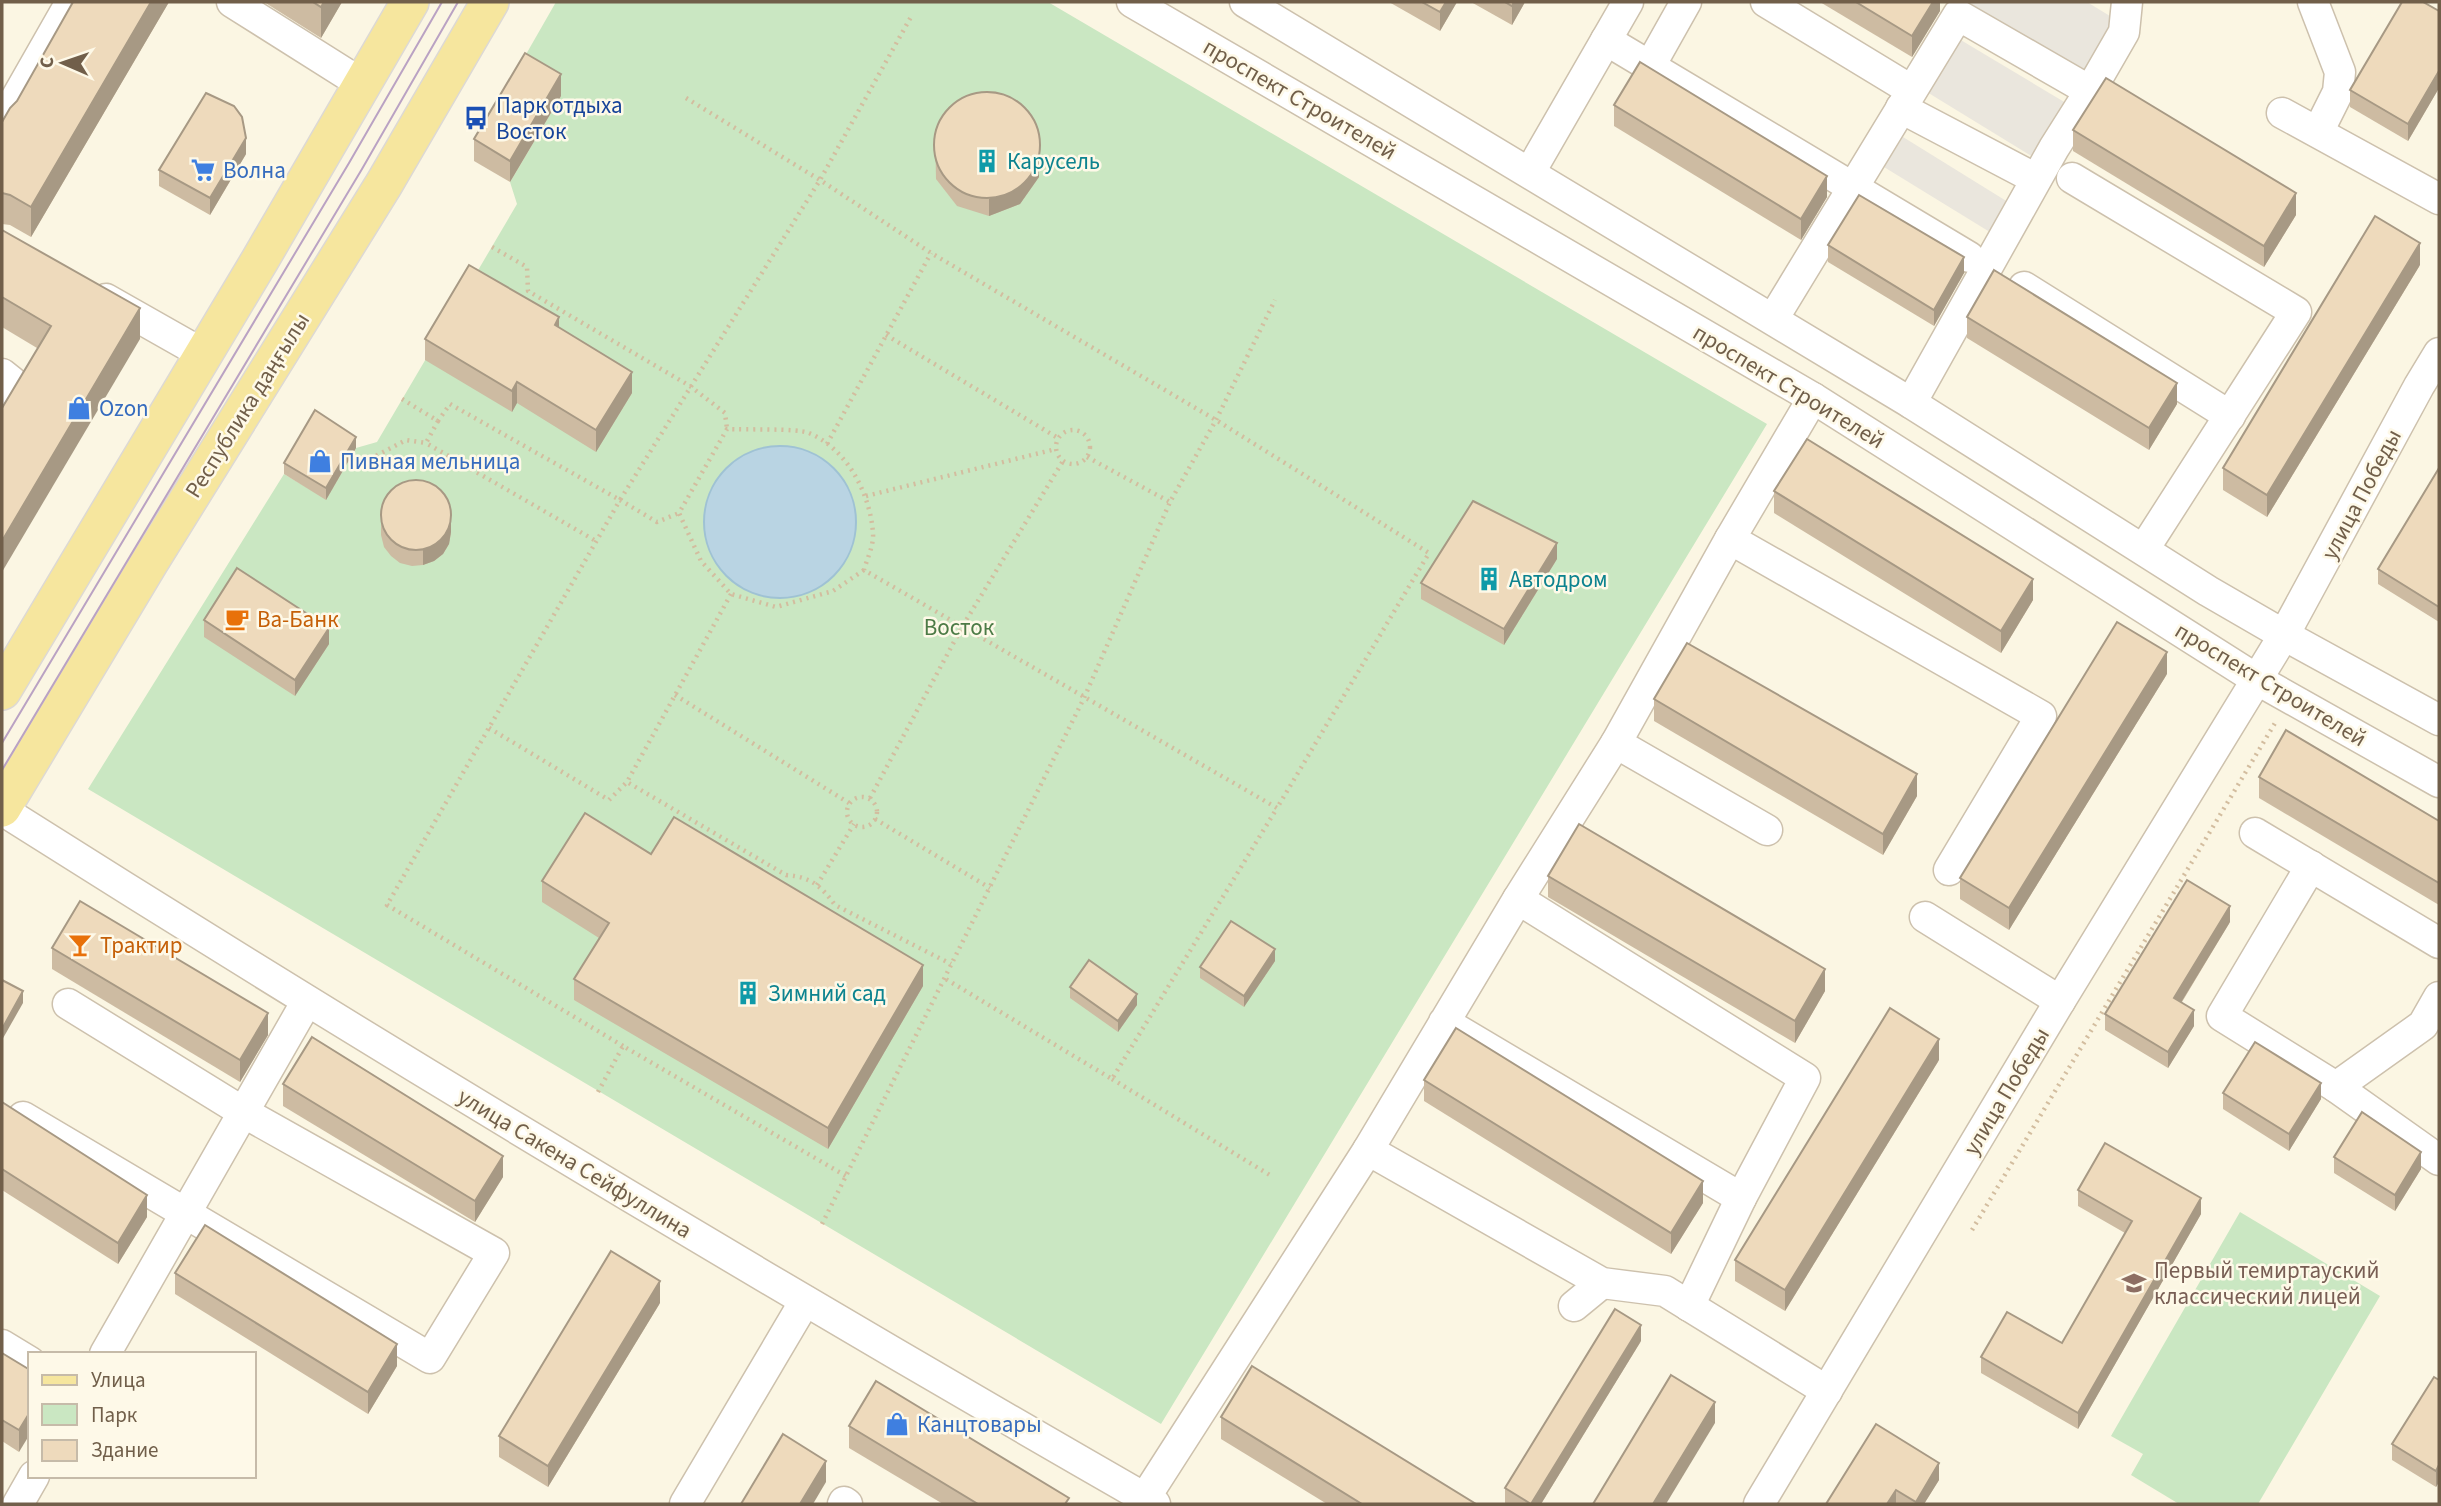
<svg xmlns="http://www.w3.org/2000/svg" width="2441" height="1506" font-family="'Source Sans 3',sans-serif">
<style>
.industrial{fill:#eae6dd}
.green{fill:#cae7c2}
.water{fill:#b9d4e3;stroke:#9fc2d4;stroke-width:2}
.lines{fill:none;stroke-linecap:round;stroke-linejoin:round}
.minor-casing{stroke:#cdc1ad;stroke-width:33}
.major-casing{stroke:#ddd9d4;stroke-width:40}
.path{stroke:#d3bd9f;stroke-width:4.5;stroke-dasharray:2 5;stroke-linecap:butt}
.minor{stroke:#fff;stroke-width:30}
.major{stroke:#f6e69e;stroke-width:37}
.tram{stroke:#baa2c3;stroke-width:2}
.wall{fill:#cdbba2}
.shaded-wall{fill:#a79984}
.building{fill:#eedabc;stroke:#a79984;stroke-width:2}
.labels{text-anchor:middle;stroke-width:5;stroke-linejoin:round;paint-order:stroke}
.street-label{font-size:23px;fill:#715f4a;stroke:#fef9e8}
.transit-label{font-size:23px;fill:#164399;stroke:#fef9e8;text-anchor:start}
.culture-label{font-size:23px;fill:#0d838f;stroke:#fef9e8;text-anchor:start}
.shop-label{font-size:23px;fill:#366cbe;stroke:#fef9e8;text-anchor:start}
.food-label{font-size:23px;fill:#c56008;stroke:#fef9e8;text-anchor:start}
.park-label{font-size:23px;fill:#4c7b46;stroke:#fef9e8}
.education-label{font-size:23px;fill:#785e54;stroke:#fef9e8;text-anchor:start}
</style>
<rect width="100%" height="100%" fill="#fbf6e3"/>
<g class="industrial">
<polygon points="1960,2 2087,2 2123,24 2089,80"/>
<polygon points="1954,36 2066,103 2033,157 1922,89"/>
<polygon points="1903,137 2016,207 1998,237 1884,167"/>
</g>
<g class="green">
<polygon points="556,2 1048,2 1767,424 1161,1424 88,789 284,474 326,499 356,448 377,442 517,204 510,182 561,96 517,70"/>
<polygon points="2240,1212 2380,1296 2258,1504 2179,1504 2131,1475 2143,1454 2111,1436"/>
</g>
<circle class="water" cx="780" cy="522" r="76"/>
<g class="lines">
<g class="minor-casing">
<g id="minor">
<polyline points="232,2 362,84"/>
<polyline points="1132,2 1813,398 2256,679 2439,782"/>
<polyline points="1245,2 1911,403 2208,591 2284,635 2439,720"/>
<polyline points="1766,2 1911,90"/>
<polyline points="2313,2 2340,72 2338,92 2318,132"/>
<polyline points="1606,40 1969,257"/>
<polyline points="1650,66 1686,2"/>
<polyline points="1901,108 2036,179"/>
<polyline points="2282,113 2439,199"/>
<polyline points="2,123 71,2"/>
<polyline points="1530,172 1628,2"/>
<polyline points="2072,178 2296,312 2144,549"/>
<polyline points="2024,287 2230,416"/>
<polyline points="106,299 203,354"/>
<polyline points="1773,319 1958,15 2090,91"/>
<polyline points="2,374 12,382 2,398"/>
<polyline points="1813,398 1730,539 2041,716 1949,870"/>
<polyline points="1911,403 2054,148 2090,91 2124,32 2127,2"/>
<polyline points="1616,743 1767,830"/>
<path d="M2 810C381 1050 766 1281 1155 1504"/>
<polyline points="2255,833 2439,943"/>
<polyline points="2311,866 2222,1016 2336,1087 2439,1160"/>
<polyline points="1518,899 1616,743 1730,539"/>
<polyline points="1925,917 2060,1001"/>
<polyline points="2336,1087 2423,1025 2439,997"/>
<polyline points="23,1117 430,1358 494,1253 243,1112 68,1004"/>
<polyline points="1368,1150 1518,899 1805,1078 1741,1198 1444,1022"/>
<polyline points="1574,1306 1602,1283"/>
<polyline points="1689,1306 1741,1198"/>
<polyline points="2,1345 30,1362"/>
<polyline points="105,1354 307,1001"/>
<polyline points="18,1504 34,1476"/>
<polyline points="685,1504 805,1301"/>
<polyline points="843,1504 844,1502 847,1504"/>
<polyline points="1141,1504 1368,1150 1602,1283 1665,1291 1827,1391"/>
<polyline points="1759,1504 2060,1001 2284,635 2419,386 2439,353"/>
</g>
</g>
<g class="major-casing">
<g id="major">
<polyline points="2,691 260,260 410,2"/>
<polyline points="2,808 149,563 384,184 490,2"/>
</g>
</g>
<g class="path">
<polyline points="686,98 820,180 931,253 1216,420 1429,553 1277,808"/>
<polyline points="492,247 527,267 528,291 690,386 725,413 727,429"/>
<polyline points="886,335 1058,438"/>
<polyline points="402,399 438,421 450,404 620,500 820,180 912,15"/>
<polyline points="438,421 426,443 596,541"/>
<circle cx="1073" cy="447" r="17"/>
<polyline points="827,444 931,253"/>
<polyline points="1087,457 1170,502"/>
<polyline points="370,459 406,440 426,443"/>
<polyline points="866,496 1056,449"/>
<path d="M864 570 833 591 776 607 731 594 701 561 679 513 727 429C743 430 797 428 809 433 847 449 870 493 873 533 874 545 867 559 864 570L1277 808 1112 1079 944 978"/>
<path d="M731 594 627 782 786 875C811 877 821 886 835 905L951 964"/>
<polyline points="675,695 849,803"/>
<polyline points="489,728 609,800 627,782"/>
<circle cx="862" cy="812" r="15"/>
<polyline points="870,798 962,627 1063,461"/>
<polyline points="875,819 990,888"/>
<polyline points="817,885 854,824"/>
<polyline points="623,1046 387,905 620,500 657,522 679,513"/>
<polyline points="1112,1079 1273,1177"/>
<polyline points="598,1092 623,1046 846,1176"/>
<polyline points="822,1224 1084,698 1170,502 1216,420 1275,300"/>
<polyline points="1972,1230 2275,723"/>
</g>
<use href="#minor" class="minor"/>
<use href="#major" class="major"/>
<g class="tram">
<polyline points="2,743 349,163 442,2"/>
<polyline points="2,770 362,169 458,2"/>
</g>
</g>
<g class="wall">
<polygon points="73,2 169,2 31,237 10,225 2,224 2,122 17,101"/>
<polygon points="264,2 342,2 321,38"/>
<polygon points="1389,2 1457,2 1440,31"/>
<polygon points="1471,2 1525,2 1512,25"/>
<polygon points="1820,2 1940,2 1940,11 1912,57"/>
<polygon points="2439,11 2439,88 2408,141 2350,107 2350,90"/>
<polygon points="561,96 510,182 474,161 474,139"/>
<polygon points="1614,105 1827,197 1801,240 1614,126"/>
<polygon points="935,129 1039,177 1020,204 989,216 957,206 936,179"/>
<polygon points="2073,130 2296,215 2264,267 2073,151"/>
<polygon points="246,154 210,215 159,186 159,170"/>
<polygon points="2,230 140,339 37,348 2,327"/>
<polygon points="1828,245 1964,273 1934,326 1828,262"/>
<polygon points="2420,265 2267,517 2223,490 2223,468"/>
<polygon points="1967,317 2177,404 2149,450 1967,338"/>
<polygon points="559,327 632,393 596,452 517,403 512,412 425,360 425,339"/>
<polygon points="356,448 326,500 284,474 284,463"/>
<polygon points="2439,468 2439,622 2378,584 2378,569"/>
<polygon points="1774,491 2033,600 2001,653 1774,513"/>
<polygon points="381,508 451,532 449,544 443,554 434,561 423,565 412,566 400,563 391,556 384,547 381,535"/>
<polygon points="1557,559 1504,645 1421,599 1421,583"/>
<polygon points="204,620 329,644 295,696 204,637"/>
<polygon points="2167,674 2009,930 1960,899 1960,878"/>
<polygon points="1654,699 1917,796 1883,855 1654,721"/>
<polygon points="2259,777 2439,821 2439,905 2259,798"/>
<polygon points="651,854 923,986 828,1149 574,1000 574,979 599,938 542,902 542,881"/>
<polygon points="1548,876 1825,991 1795,1043 1548,897"/>
<polygon points="2230,922 2182,1002 2194,1026 2168,1068 2105,1030 2105,1014"/>
<polygon points="52,948 268,1035 240,1082 52,969"/>
<polygon points="1275,961 1244,1007 1200,978 1200,967"/>
<polygon points="1070,987 1137,1005 1118,1032 1070,998"/>
<polygon points="1939,1060 1785,1311 1735,1281 1735,1260"/>
<polygon points="1424,1080 1703,1203 1671,1254 1424,1101"/>
<polygon points="283,1084 503,1177 475,1222 283,1106"/>
<polygon points="2223,1093 2321,1099 2289,1151 2223,1109"/>
<polygon points="2,1102 147,1217 118,1264 2,1190"/>
<polygon points="2334,1157 2421,1169 2395,1211 2334,1173"/>
<polygon points="2078,1190 2201,1214 2078,1429 1981,1373 1981,1357 2062,1343 2125,1233 2078,1206"/>
<polygon points="175,1273 397,1366 368,1414 175,1294"/>
<polygon points="660,1303 548,1487 499,1457 499,1436"/>
<polygon points="1641,1341 1541,1504 1505,1504 1505,1488"/>
<polygon points="2,1353 30,1370 19,1452 2,1441"/>
<polygon points="2439,1380 2439,1482 2436,1487 2392,1460 2392,1444"/>
<polygon points="1221,1417 1476,1504 1327,1504 1221,1439"/>
<polygon points="849,1426 1069,1504 943,1504 849,1448"/>
<polygon points="1939,1480 1924,1504 1826,1504"/>
</g>
<g class="shaded-wall">
<polygon points="151,2 169,2 31,237 31,207"/>
<polygon points="324,2 342,2 321,38 321,7"/>
<polygon points="1446,2 1457,2 1440,31 1440,12"/>
<polygon points="1514,2 1525,2 1512,25 1512,6"/>
<polygon points="1933,2 1940,2 1940,11 1912,57 1912,36"/>
<polygon points="2439,71 2439,88 2408,141 2408,124"/>
<polygon points="561,74 561,96 510,182 510,161"/>
<polygon points="246,138 246,154 210,215 210,198"/>
<polygon points="1039,160 1039,177 1020,204 989,216 989,199"/>
<polygon points="1827,176 1827,197 1801,240 1801,219"/>
<polygon points="2296,193 2296,215 2264,267 2264,246"/>
<polygon points="2420,243 2420,265 2267,517 2267,495"/>
<polygon points="1964,257 1964,273 1934,326 1934,310"/>
<polygon points="140,308 140,339 2,572 2,541"/>
<polygon points="559,317 559,338 555,325"/>
<polygon points="632,372 632,393 596,452 596,430"/>
<polygon points="517,382 517,403 512,412 512,391"/>
<polygon points="2177,383 2177,404 2149,450 2149,428"/>
<polygon points="356,437 356,448 326,500 326,488"/>
<polygon points="451,516 451,532 449,544 443,554 434,561 423,565 423,549"/>
<polygon points="1557,543 1557,559 1504,645 1504,629"/>
<polygon points="2033,579 2033,600 2001,653 2001,631"/>
<polygon points="329,628 329,644 295,696 295,680"/>
<polygon points="2167,652 2167,674 2009,930 2009,908"/>
<polygon points="1917,774 1917,796 1883,855 1883,834"/>
<polygon points="2230,906 2230,922 2174,1014 2174,998"/>
<polygon points="1275,949 1275,961 1244,1007 1244,996"/>
<polygon points="923,965 923,986 828,1149 828,1128"/>
<polygon points="1825,969 1825,991 1795,1043 1795,1021"/>
<polygon points="23,991 23,1003 2,1040 2,1029"/>
<polygon points="1137,994 1137,1005 1118,1032 1118,1021"/>
<polygon points="2194,1010 2194,1026 2168,1068 2168,1052"/>
<polygon points="268,1013 268,1035 240,1082 240,1060"/>
<polygon points="1939,1039 1939,1060 1785,1311 1785,1290"/>
<polygon points="2321,1083 2321,1099 2289,1151 2289,1134"/>
<polygon points="2421,1152 2421,1169 2395,1211 2395,1195"/>
<polygon points="503,1156 503,1177 475,1222 475,1201"/>
<polygon points="1703,1181 1703,1203 1671,1254 1671,1233"/>
<polygon points="147,1195 147,1217 118,1264 118,1243"/>
<polygon points="2201,1198 2201,1214 2078,1429 2078,1413"/>
<polygon points="660,1281 660,1303 548,1487 548,1466"/>
<polygon points="1641,1325 1641,1341 1541,1504 1531,1504"/>
<polygon points="397,1344 397,1366 368,1414 368,1392"/>
<polygon points="1715,1402 1715,1423 1666,1504 1653,1504"/>
<polygon points="30,1412 30,1434 19,1452 19,1430"/>
<polygon points="826,1461 826,1482 813,1504 800,1504"/>
<polygon points="1939,1463 1939,1480 1924,1504 1916,1504 1916,1502"/>
<polygon points="2439,1465 2439,1482 2436,1487 2436,1471"/>
<polygon points="1896,1490 1896,1504 1887,1504"/>
</g>
<g class="building">
<polygon points="73,2 151,2 31,207 10,195 2,193 2,122 10,108 17,101"/>
<polygon points="313,2 324,2 321,7"/>
<polygon points="1422,2 1446,2 1440,12"/>
<polygon points="1505,2 1514,2 1512,6"/>
<polygon points="1856,2 1933,2 1912,36"/>
<polygon points="2402,2 2423,2 2439,11 2439,71 2408,124 2350,90"/>
<polygon points="525,53 561,74 510,161 474,139"/>
<polygon points="1640,62 1827,176 1801,219 1614,105"/>
<polygon points="2106,78 2296,193 2264,246 2073,130"/>
<circle cx="987" cy="145" r="53"/>
<polygon points="206,93 234,106 242,117 246,138 210,198 159,170"/>
<polygon points="1859,195 1964,257 1934,310 1828,245"/>
<polygon points="2375,216 2420,243 2267,495 2223,468"/>
<polygon points="2,230 140,308 2,541 2,408 51,326 2,297"/>
<polygon points="469,265 559,317 555,325 632,372 596,430 517,382 512,391 425,339"/>
<polygon points="1994,270 2177,383 2149,428 1967,317"/>
<polygon points="315,410 356,437 326,488 284,463"/>
<polygon points="1807,439 2033,579 2001,631 1774,491"/>
<polygon points="2439,468 2439,607 2378,569"/>
<circle cx="416" cy="515" r="35"/>
<polygon points="1473,501 1557,543 1504,629 1421,583"/>
<polygon points="237,568 329,628 295,680 204,620"/>
<polygon points="2117,622 2167,652 2009,908 1960,878"/>
<polygon points="1687,643 1917,774 1883,834 1654,699"/>
<polygon points="2286,730 2439,821 2439,883 2259,777"/>
<polygon points="585,813 651,854 674,817 923,965 828,1128 574,979 609,923 542,881"/>
<polygon points="1579,824 1825,969 1795,1021 1548,876"/>
<polygon points="2187,880 2230,906 2174,998 2194,1010 2168,1052 2105,1014"/>
<polygon points="80,901 268,1013 240,1060 52,948"/>
<polygon points="1231,921 1275,949 1244,996 1200,967"/>
<polygon points="1089,960 1137,994 1118,1021 1070,987"/>
<polygon points="2,980 23,991 2,1029"/>
<polygon points="1890,1008 1939,1039 1785,1290 1735,1260"/>
<polygon points="1456,1028 1703,1181 1671,1233 1424,1080"/>
<polygon points="312,1037 503,1156 475,1201 283,1084"/>
<polygon points="2255,1042 2321,1083 2289,1134 2223,1093"/>
<polygon points="2,1102 147,1195 118,1243 2,1169"/>
<polygon points="2362,1112 2421,1152 2395,1195 2334,1157"/>
<polygon points="2105,1143 2201,1198 2078,1413 1981,1357 2007,1312 2062,1343 2132,1221 2078,1190"/>
<polygon points="205,1225 397,1344 368,1392 175,1273"/>
<polygon points="611,1251 660,1281 548,1466 499,1436"/>
<polygon points="1615,1309 1641,1325 1531,1504 1505,1488"/>
<polygon points="2,1353 30,1370 30,1412 19,1430 2,1420"/>
<polygon points="1252,1366 1476,1504 1362,1504 1221,1417"/>
<polygon points="1671,1375 1715,1402 1653,1504 1593,1504"/>
<polygon points="2434,1377 2439,1380 2439,1465 2436,1471 2392,1444"/>
<polygon points="876,1381 1069,1498 1065,1504 978,1504 849,1426"/>
<polygon points="1876,1424 1939,1463 1916,1502 1896,1490 1887,1504 1826,1504"/>
<polygon points="783,1434 826,1461 800,1504 741,1504"/>
</g>
<defs>
<g id="bus-bare" transform="scale(1.89)"><path d="M-5-6H5V4H4V6H2V4H-2V6H-4V4H-5ZM-3.5-4V0h7V-4ZM-3.5 1.2v1.5H-2V1.2ZM2 1.2v1.5H3.5V1.2Z" fill="#1a4fb4" stroke="#fef9e8" stroke-width="2.5" paint-order="stroke"/></g>
<g id="building-bare" transform="scale(1.89)"><path d="M-4-6H4V6H1V3H-1V6H-4ZM-2.5-4.3h1.7v1.8h-1.7ZM.8-4.3h1.7v1.8H.8ZM-2.5-1h1.7V.8h-1.7ZM.8-1h1.7V.8H.8Z" fill="#0f9aa8" stroke="#fef9e8" stroke-width="2.5" paint-order="stroke"/></g>
<g id="supermarket-bare" transform="scale(1.89)"><path d="M-6-5.5h2.5l.6 2H6L4.5 2H-2.5L-4.4-4H-6ZM-1.5 3.2a1.3 1.3 0 1 0 .1 0ZM3 3.2a1.3 1.3 0 1 0 .1 0Z" fill="#3f7fe0" stroke="#fef9e8" stroke-width="2.5" paint-order="stroke"/></g>
<g id="shop-bare" transform="scale(1.89)"><path d="M-5-2.5h2.3a2.7 3.5 0 0 1 5.4 0H5L5.5 6h-11ZM-1.5-2.5h3a1.5 2.3 0 0 0-3 0Z" fill="#3f7fe0" stroke="#fef9e8" stroke-width="2.5" paint-order="stroke"/></g>
<g id="cafe-bare" transform="scale(1.89)"><path d="M-5.5-4.5H6V0H3Q3 3.5 0 3.5H-2.5Q-5.5 3.5-5.5 0ZM3-3.2v2h1.7v-2ZM-6 4.5H4V6H-6Z" fill="#e8710a" stroke="#fef9e8" stroke-width="2.5" paint-order="stroke"/></g>
<g id="bar-bare" transform="scale(1.89)"><path d="M-6-5H6L.8 .8V4.5H3.5V6h-7V4.5H-.8V.8Z" fill="#e8710a" stroke="#fef9e8" stroke-width="2.5" paint-order="stroke"/></g>
<g id="school-bare" transform="scale(1.89)"><path d="M0-5L7-2L0 1L-7-2ZM-4 1L0 2.5L4 1V4Q0 6-4 4Z" fill="#8d6e63" stroke="#fef9e8" stroke-width="2.5" paint-order="stroke"/></g>
</defs>
<g fill-rule="evenodd">
<use href="#bus-bare" x="476" y="118"/>
<use href="#building-bare" x="987" y="161"/>
<use href="#supermarket-bare" x="203" y="170"/>
<use href="#shop-bare" x="79" y="408"/>
<use href="#shop-bare" x="320" y="461"/>
<use href="#building-bare" x="1489" y="579"/>
<use href="#cafe-bare" x="237" y="619"/>
<use href="#bar-bare" x="80" y="945"/>
<use href="#building-bare" x="748" y="993"/>
<use href="#school-bare" x="2134" y="1283"/>
<use href="#shop-bare" x="897" y="1424"/>
</g>
<g class="labels">
<g class="street-label">
<text transform="translate(1300 99) rotate(30)" y="8">проспект Строителей</text>
<text transform="translate(1789 386) rotate(31)" y="8">проспект Строителей</text>
<text transform="translate(247 405) rotate(-58)" y="8">Республика даңғылы</text>
<text transform="translate(2361 494) rotate(-62)" y="8">улица Победы</text>
<text transform="translate(2271 684) rotate(31)" y="8">проспект Строителей</text>
<text transform="translate(2006 1091) rotate(-59)" y="8">улица Победы</text>
<text transform="translate(575 1163) rotate(31)" y="8">улица Сакена Сейфуллина</text>
</g>
<g class="transit-label">
<text x="496" y="113">Парк отдыха<tspan x="496" dy="26">Восток</tspan></text>
</g>
<g class="culture-label">
<text x="1007" y="169">Карусель</text>
<text x="1509" y="587">Автодром</text>
<text x="768" y="1001">Зимний сад</text>
</g>
<g class="shop-label">
<text x="223" y="178">Волна</text>
<text x="99" y="416">Ozon</text>
<text x="340" y="469">Пивная мельница</text>
<text x="917" y="1432">Канцтовары</text>
</g>
<g class="food-label">
<text x="257" y="627">Ва-Банк</text>
<text x="100" y="953">Трактир</text>
</g>
<g class="park-label">
<text x="959" y="635">Восток</text>
</g>
<g class="education-label">
<text x="2154" y="1278">Первый темиртауский<tspan x="2154" dy="26">классический лицей</tspan></text>
</g>
</g>
<rect width="2441" height="1506" fill="none" stroke="#715f4a" stroke-width="7"/>
<rect x="28" y="1352" width="228" height="126" fill="#fef9e8" stroke="#c6bba9" stroke-width="2"/>
<rect x="42" y="1375" width="35" height="10" fill="#f6e69e" stroke="#c6bba9" stroke-width="2"/>
<text x="91" y="1387" font-size="21" fill="#715f4a">Улица</text>
<rect x="42" y="1404" width="35" height="21" fill="#cae7c2" stroke="#c6bba9" stroke-width="2"/>
<text x="91" y="1422" font-size="21" fill="#715f4a">Парк</text>
<rect x="42" y="1440" width="35" height="21" fill="#eedabc" stroke="#c6bba9" stroke-width="2"/>
<text x="91" y="1457" font-size="21" fill="#715f4a">Здание</text>
<g transform="translate(63 63) rotate(272)" stroke="#fef9e8" stroke-width="5" paint-order="stroke">
<path d="M0-5L12 26L0 18L-12 26Z" fill="#715f4a"/>
<text y="-10" font-size="19" font-weight="bold" text-anchor="middle" fill="#715f4a">С</text>
</g>
</svg>
